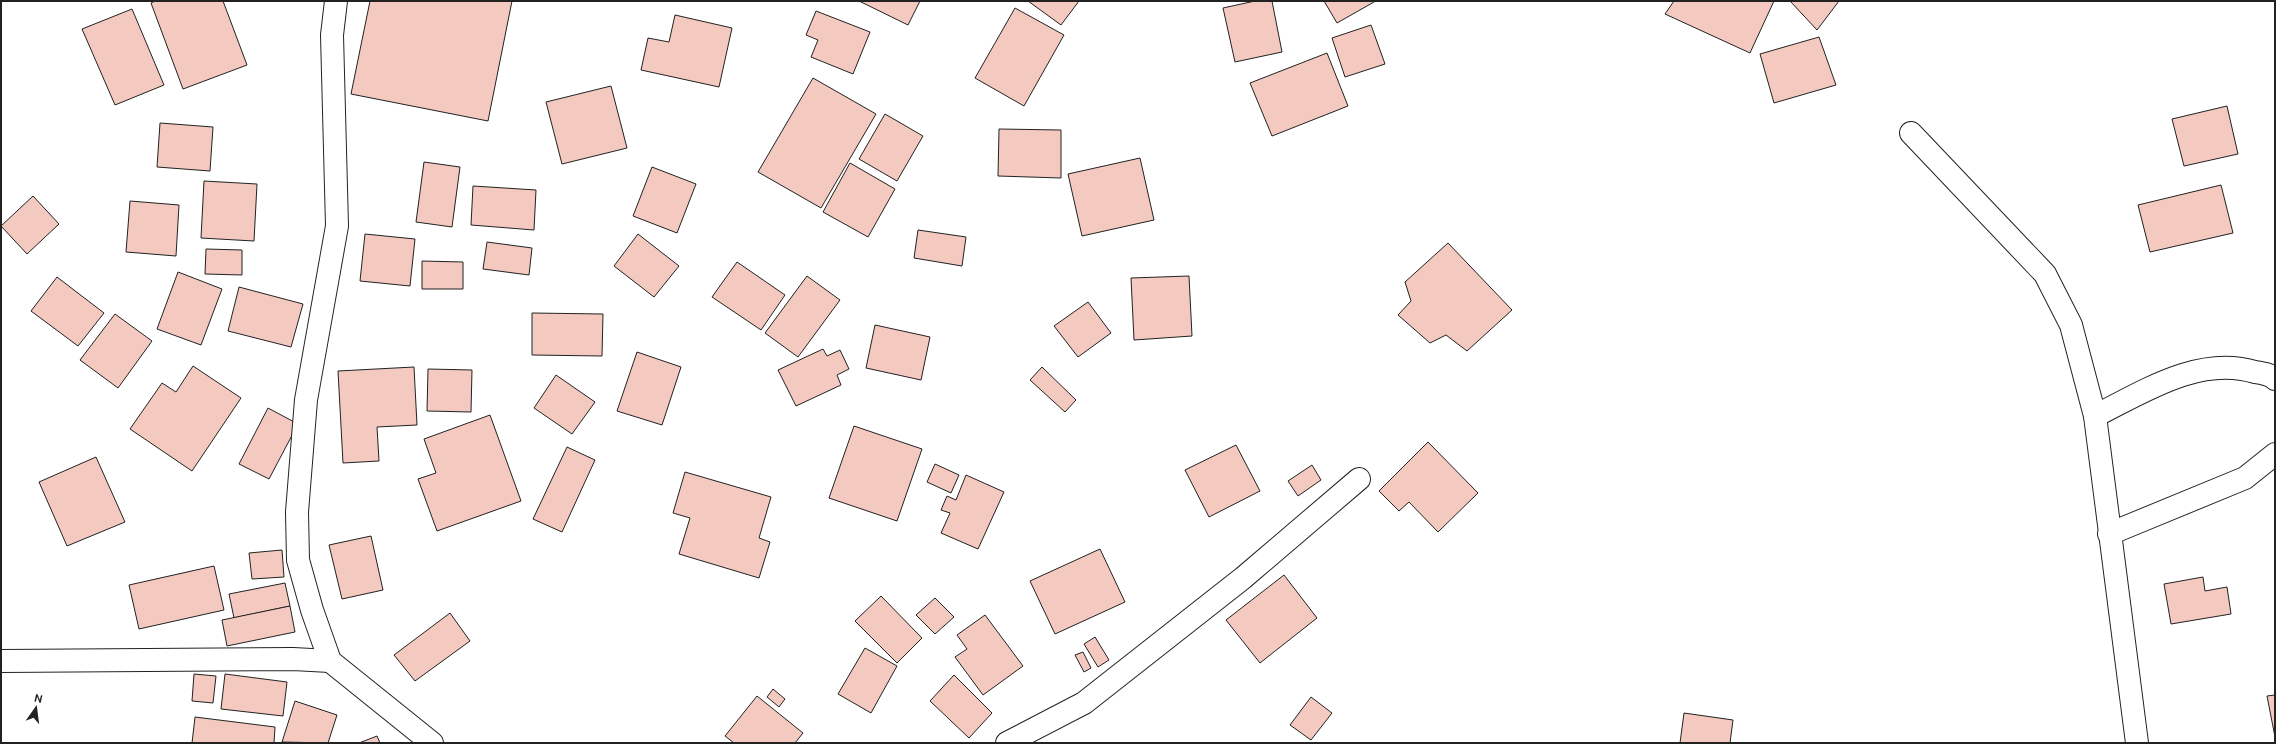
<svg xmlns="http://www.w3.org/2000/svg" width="2276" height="744" font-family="Ubuntu,sans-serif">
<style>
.building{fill:#f3c9c0;stroke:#222}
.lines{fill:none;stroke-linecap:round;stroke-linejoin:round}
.street-casing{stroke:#222;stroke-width:24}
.street{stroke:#fff;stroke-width:22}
</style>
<rect width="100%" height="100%" fill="#fff"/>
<g class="building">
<polygon points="155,1 223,1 247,65 183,89 151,3"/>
<polygon points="370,1 512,1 488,121 351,94"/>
<polygon points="859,1 920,1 908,25"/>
<polygon points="1028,1 1079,1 1061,25"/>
<polygon points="1255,1 1272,1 1282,52 1235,62 1223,8"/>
<polygon points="1324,1 1374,1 1374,2 1337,23"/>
<polygon points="1674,1 1774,1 1750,53 1665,14"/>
<polygon points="1790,1 1839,1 1817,30"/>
<polygon points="1015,8 1064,35 1024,106 975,78"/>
<polygon points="132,9 164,85 115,105 82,29"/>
<polygon points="816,11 870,32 853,74 811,57 818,40 806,35"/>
<polygon points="675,15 732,28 719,87 641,70 648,38 669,42"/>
<polygon points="1371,25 1385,64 1345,77 1332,38"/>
<polygon points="1819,37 1836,85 1774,103 1760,54"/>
<polygon points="1327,53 1348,106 1272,136 1250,83"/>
<polygon points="813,78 876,114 821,208 758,172"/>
<polygon points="611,86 627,148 562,164 546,102"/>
<polygon points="2227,106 2238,154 2184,166 2172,119"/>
<polygon points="885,114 923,136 897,181 859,159"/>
<polygon points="160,123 213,127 210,171 157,167"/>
<polygon points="999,129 1061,130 1061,178 998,176"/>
<polygon points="1140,158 1154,220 1082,236 1068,174"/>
<polygon points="424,162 460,167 452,227 416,222"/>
<polygon points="850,163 895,189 868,237 823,212"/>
<polygon points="652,167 696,184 677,233 633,216"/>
<polygon points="204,181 257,184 254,241 201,238"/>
<polygon points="2221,185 2233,233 2150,252 2138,205"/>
<polygon points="473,186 536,190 534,230 471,225"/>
<polygon points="33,196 59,224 27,254 1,226"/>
<polygon points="130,201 179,205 176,256 126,252"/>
<polygon points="918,230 966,237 962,266 914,258"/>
<polygon points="365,234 415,239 410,286 360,281"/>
<polygon points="638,234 679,266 654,297 614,266"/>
<polygon points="487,242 532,248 529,275 483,269"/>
<polygon points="1448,243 1512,310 1467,351 1446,335 1430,343 1398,315 1411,301 1405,282"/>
<polygon points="206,249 242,250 242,275 205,274"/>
<polygon points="422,261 463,262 463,289 422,289"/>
<polygon points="737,262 785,295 761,330 712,297"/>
<polygon points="178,272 222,289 201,345 157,329"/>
<polygon points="807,276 840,300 798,357 765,333"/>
<polygon points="1189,276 1192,336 1134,340 1131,278"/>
<polygon points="57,277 104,313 78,346 31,311"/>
<polygon points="239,287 303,304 291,347 228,331"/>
<polygon points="1088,302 1111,333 1078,357 1054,326"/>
<polygon points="532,313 603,314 602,356 532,355"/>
<polygon points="115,314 152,341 118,388 80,360"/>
<polygon points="875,325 930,337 921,380 866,368"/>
<polygon points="823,349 827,356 840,350 849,369 837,375 841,385 796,406 778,370"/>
<polygon points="637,352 681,367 662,425 617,411"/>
<polygon points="193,366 241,398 192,471 130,429 162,383 176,392"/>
<polygon points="414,367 417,425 377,427 379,461 343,463 338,371"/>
<polygon points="1042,367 1076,400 1065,412 1030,380"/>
<polygon points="428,369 472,370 471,412 427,411"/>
<polygon points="556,375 595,402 572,434 534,408"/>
<polygon points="268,408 298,424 269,479 239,464"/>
<polygon points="490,415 521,501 437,531 418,479 436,473 424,439"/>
<polygon points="854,426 922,449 897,521 829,498"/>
<polygon points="1428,442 1478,493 1438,532 1409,502 1399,511 1379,491"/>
<polygon points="1236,445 1260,491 1209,517 1185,470"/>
<polygon points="567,447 595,460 562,532 533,519"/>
<polygon points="96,457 125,522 67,546 39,482"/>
<polygon points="935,464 959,475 951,493 927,482"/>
<polygon points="1312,465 1321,480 1298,496 1288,481"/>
<polygon points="685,472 771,497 759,538 770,542 759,578 679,554 690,518 673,513"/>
<polygon points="966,475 1004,492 978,549 941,533 950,513 941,510 947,496 956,500"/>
<polygon points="371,536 383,590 342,599 329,545"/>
<polygon points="1100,549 1125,602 1055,634 1030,581"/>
<polygon points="282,550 284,577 252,579 249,553"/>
<polygon points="214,566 224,610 139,629 129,585"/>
<polygon points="1284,575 1317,618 1260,663 1226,620"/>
<polygon points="2203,577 2205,591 2227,587 2231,614 2171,624 2164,584"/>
<polygon points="285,583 290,606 234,618 229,594"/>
<polygon points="881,596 922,638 897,663 855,621"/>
<polygon points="935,598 954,617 935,634 916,615"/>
<polygon points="290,606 295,632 227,646 222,620"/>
<polygon points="450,613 470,641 415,681 394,655"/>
<polygon points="985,615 1023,666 983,695 955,657 967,649 957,635"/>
<polygon points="1095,637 1109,660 1098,667 1084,644"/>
<polygon points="865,648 897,666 871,713 838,694"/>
<polygon points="1083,652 1091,668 1084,672 1075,655"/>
<polygon points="194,674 216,676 213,703 192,701"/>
<polygon points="225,674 287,682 283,716 221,709"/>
<polygon points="954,675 992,713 969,738 930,701"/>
<polygon points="773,689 785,699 779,707 767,697"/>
<polygon points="2275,695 2275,737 2267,696"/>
<polygon points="757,696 803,733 795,743 734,743 725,736"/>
<polygon points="1311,697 1332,713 1311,740 1290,725"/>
<polygon points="295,701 337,715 328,743 282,742"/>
<polygon points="1684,713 1733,720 1730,743 1680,743"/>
<polygon points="195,717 275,727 274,743 192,743"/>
<polygon points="377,736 380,743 359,743"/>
</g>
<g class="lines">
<g class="street-casing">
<g id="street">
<polyline points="336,1 332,35 337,226 306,400 297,512 298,560 312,610 330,661 432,743"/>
<polyline points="1911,133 2045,274 2071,325 2095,416 2137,743"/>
<path d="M2095 416C2143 392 2199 355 2255 372 2262 373 2270 374 2275 379"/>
<polyline points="2109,534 2245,478 2275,454"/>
<polyline points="1,661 293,659 330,661"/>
<polyline points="1007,743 1084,703 1243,578 1359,479"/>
</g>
</g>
<use href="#street" class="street"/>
</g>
<rect width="2276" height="744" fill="none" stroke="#222222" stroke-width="4"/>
<g transform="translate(36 708) rotate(14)" stroke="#ffffff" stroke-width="3" paint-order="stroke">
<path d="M0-3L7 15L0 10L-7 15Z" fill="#222222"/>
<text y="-6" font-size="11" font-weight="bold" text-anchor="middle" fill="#222222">N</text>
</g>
</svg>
